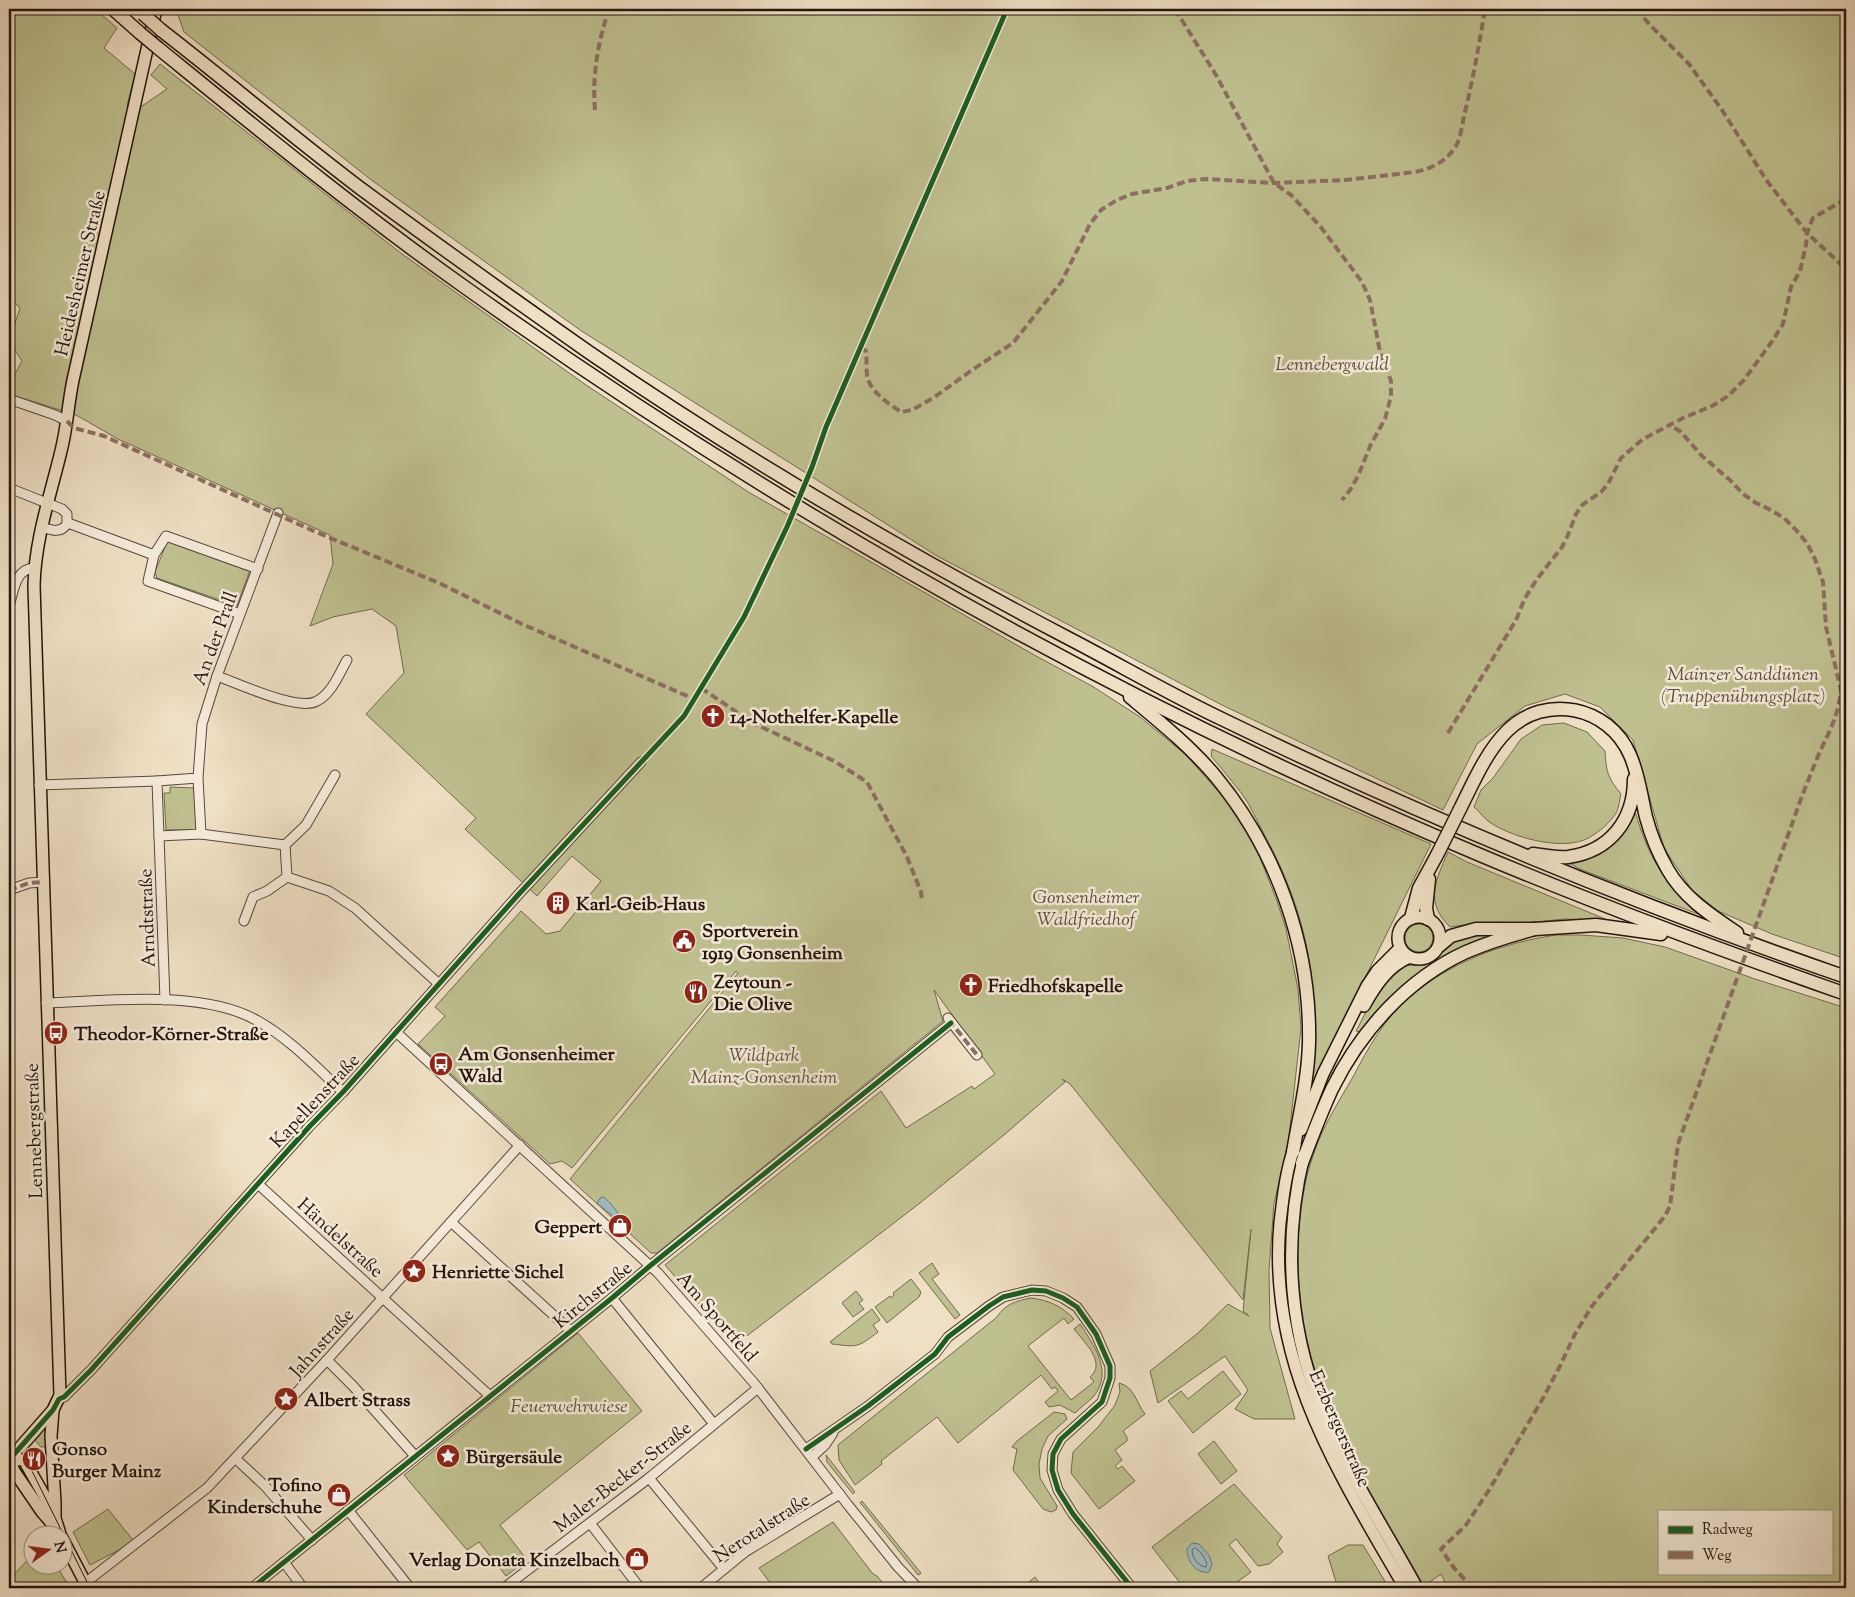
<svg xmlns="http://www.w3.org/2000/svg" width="1855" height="1597" font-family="'Sorts Mill Goudy',serif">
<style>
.green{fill:#bfc090;stroke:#716a4f;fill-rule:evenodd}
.water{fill:#9fbabf;stroke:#6d7878}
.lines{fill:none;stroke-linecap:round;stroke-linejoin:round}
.shore{stroke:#616866;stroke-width:1}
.minor-casing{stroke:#56483c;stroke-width:11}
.major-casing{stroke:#23150e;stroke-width:14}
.highway-casing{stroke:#23150e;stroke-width:15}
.minor{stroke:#f5ead9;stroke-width:9}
.major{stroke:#efdfc4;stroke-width:11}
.highway{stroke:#efdfc4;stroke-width:12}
.tram{stroke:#23150e;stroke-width:1}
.highway-bridge-casing{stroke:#23150e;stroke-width:15;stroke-linecap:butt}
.highway-bridge{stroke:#efdfc4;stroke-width:12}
.quiet{stroke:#8d6e63;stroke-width:4;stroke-dasharray:8 4;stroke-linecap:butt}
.cycleway-casing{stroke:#f5ead9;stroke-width:8}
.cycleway{stroke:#1b5e20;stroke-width:5}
.labels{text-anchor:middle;stroke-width:5;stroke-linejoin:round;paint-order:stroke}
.street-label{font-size:19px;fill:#23150e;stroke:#f5ead9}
.park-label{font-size:19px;font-style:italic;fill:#5a513c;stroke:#f5ead9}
.poi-label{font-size:19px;font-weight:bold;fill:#23150e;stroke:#f5ead9;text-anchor:start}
</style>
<rect width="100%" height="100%" fill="#efdfc4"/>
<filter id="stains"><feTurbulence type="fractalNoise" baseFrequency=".004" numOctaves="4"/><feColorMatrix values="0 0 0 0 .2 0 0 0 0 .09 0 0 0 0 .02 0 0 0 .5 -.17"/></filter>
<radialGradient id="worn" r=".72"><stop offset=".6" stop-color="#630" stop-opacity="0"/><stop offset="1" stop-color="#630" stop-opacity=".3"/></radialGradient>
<g class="green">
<polygon points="9,9 95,9 117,28 104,48 135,74 127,106 142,106 167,89 151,75 160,64 402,254 586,385 750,493 1036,656 1092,686 1140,717 1185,754 1225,799 1255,845 1277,901 1286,929 1298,989 1301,1028 1288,1145 1274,1203 1269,1270 1270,1328 1295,1419 1254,1419 1235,1409 1248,1390 1225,1356 1158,1403 1150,1371 1197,1334 1228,1304 1249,1316 1243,1311 1251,1229 1243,1300 1070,1084 1062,1079 1065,1082 1004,1135 920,1203 735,1345 665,1265 881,1091 906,1128 972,1086 974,1089 995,1074 934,990 943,1021 657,1253 651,1253 570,1179 738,973 736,971 572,1168 562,1161 550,1164 418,1044 445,1016 435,1007 521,911 546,934 560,931 601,881 572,856 537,896 465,829 476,818 366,714 404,673 396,626 372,609 333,617 310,626 333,564 330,535 118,439 76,415 9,394 9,385 22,361 9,341 20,308 9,297"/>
<polygon points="176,9 1846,9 1846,959 1772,934 1718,911 1692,890 1664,848 1633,740 1600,707 1565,694 1525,706 1477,744 1443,810 1222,705 937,556 580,330 370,179 184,32"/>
<polygon points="170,541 250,570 237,606 157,578 155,572 167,542"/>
<path d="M1564 723 1587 732 1605 751C1606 772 1608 778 1621 794 1619 801 1619 811 1614 816 1608 825 1594 836 1584 840 1558 850 1510 837 1488 821 1483 817 1479 811 1474 807L1481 790 1493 778 1521 739 1542 725Z"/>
<path d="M1212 749 1431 844 1354 1000 1315 1084 1312 1083C1321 992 1309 915 1264 834 1257 821 1251 806 1242 794 1232 781 1221 768 1211 756Z"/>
<polygon points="170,787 194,788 196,828 194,830 166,830 164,793 170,793"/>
<path d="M1635 811C1648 857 1664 882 1698 914L1582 870 1569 863 1617 840 1626 829Z"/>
<path d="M1448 852 1467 862 1610 921 1565 919 1514 924H1471L1450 927C1424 902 1436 880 1448 852Z"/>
<circle cx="1419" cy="938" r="14"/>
<polygon points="1489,933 1490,936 1472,944 1360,1032 1356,1031 1378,989 1402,966 1426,964 1432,962 1459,937"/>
<path d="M1556 935H1581L1623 938 1665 947 1755 979 1846 1008V1588H1448L1441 1574 1424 1586C1379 1508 1328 1430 1307 1341 1294 1285 1294 1207 1314 1153 1323 1126 1339 1101 1353 1077 1368 1048 1384 1019 1409 998 1450 962 1502 943 1556 935ZM1659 1511H1831V1573H1659Z"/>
<polygon points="932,1263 939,1274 932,1279 960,1315 955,1319 919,1273"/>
<polygon points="911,1279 921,1292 919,1297 887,1323 875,1307 890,1296 891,1298 894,1295 893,1293"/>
<polygon points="856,1291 863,1300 859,1303 864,1309 853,1317 842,1303"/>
<path d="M1031 1298C1048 1300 1062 1306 1074 1319L1068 1324 1064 1318 1028 1346 1071 1400 1094 1382 1090 1377C1107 1363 1084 1342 1074 1329L1080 1324C1094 1345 1114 1373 1093 1397 1088 1402 1081 1407 1075 1413L1060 1405 1049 1407 1045 1402 1058 1391 1055 1387 1052 1389 1041 1375 958 1443 937 1417 881 1461 882 1464 855 1485 839 1460 838 1445 997 1317C1005 1304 1016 1301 1031 1298Z"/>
<path d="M872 1309 880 1320 873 1325 878 1332C857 1348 858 1347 832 1344L830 1342Z"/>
<polygon points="578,1333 642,1411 500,1525 527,1560 506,1576 479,1542 467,1550 404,1475"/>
<polygon points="1223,1371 1241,1394 1193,1433 1168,1401 1181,1391 1188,1399"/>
<path d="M1119 1383C1135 1387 1136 1403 1145 1414L1123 1431 1127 1437V1441L1115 1450 1122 1460 1115 1466 1118 1469 1122 1466 1135 1481 1099 1509 1071 1473 1073 1452 1099 1426 1115 1405 1120 1392Z"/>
<polygon points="1054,1412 1065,1414 1067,1419 1048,1436 1042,1449 1039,1464 1040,1478 1057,1506 1056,1510 1051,1512 1043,1509 1013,1470 1017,1449 1012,1447 1017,1441"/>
<polygon points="44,1429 47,1431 48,1447 41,1447 34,1439"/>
<polygon points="1214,1441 1237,1471 1221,1484 1198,1454"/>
<polygon points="826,1455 855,1492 853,1494 827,1462"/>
<polygon points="1234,1484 1282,1537 1277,1544 1283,1552 1269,1564 1258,1566 1236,1539 1229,1545 1251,1572 1229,1588 1184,1588 1152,1547"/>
<polygon points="862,1501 921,1573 920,1574 918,1575 863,1506 860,1503"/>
<polygon points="108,1509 133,1540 125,1547 90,1565 73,1532"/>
<polygon points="833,1522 873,1574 877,1576 887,1588 774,1588 759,1568"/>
<polygon points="1348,1545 1363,1545 1389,1588 1338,1588 1328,1556"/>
<polygon points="32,1555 32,1564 56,1565 70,1588 9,1588 9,1580"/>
<polygon points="1035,1577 1043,1588 1022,1588"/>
</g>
<g class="water">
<polygon points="604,1197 611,1204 618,1213 615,1218 597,1203 600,1198"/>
<path d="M1192 1543 1199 1544 1209 1555 1212 1564 1209 1572C1196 1574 1187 1561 1187 1549Z"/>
</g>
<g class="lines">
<path class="shore" d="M1195 1548C1201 1551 1205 1558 1207 1564L1206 1567C1198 1566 1192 1558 1192 1550Z"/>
<g class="minor-casing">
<g id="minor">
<polyline points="9,399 55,415 67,421"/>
<path d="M9 488 62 509 67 514V524C60 534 51 530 41 527"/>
<polyline points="68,523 154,555"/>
<path d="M9 606C14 591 15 569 34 568"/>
<polyline points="240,614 148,581 154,555 166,536 258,569"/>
<path d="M217 676C237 683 299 712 317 701 332 693 339 674 347 660"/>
<polyline points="198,778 157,781 159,836 201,834 198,778 202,724 217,676 278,513"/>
<polyline points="39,785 157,781"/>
<polyline points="201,834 285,845 287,877 329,891 355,908 439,984"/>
<polyline points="159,836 165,1000"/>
<polyline points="285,845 306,825 335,775"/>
<polyline points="9,890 29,883 43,882"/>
<polyline points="244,921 253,897 267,891 287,877"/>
<path d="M46 1003C108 1001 203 989 258 1021 290 1039 316 1067 343 1092"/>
<polyline points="948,1018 977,1055"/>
<polyline points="396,1032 658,1273 754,1383 848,1505 898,1567 918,1588"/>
<polyline points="258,1184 490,1396"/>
<polyline points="451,1222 571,1331"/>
<polyline points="612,1298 714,1424"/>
<polyline points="327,1360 353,1386 415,1456"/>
<polyline points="59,1399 64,1397 91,1370 309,1127 343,1092 518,895 641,762"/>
<polyline points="806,1449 868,1406 935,1354 948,1337 989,1306 1003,1297 1032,1290 1046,1291 1063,1298 1077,1307 1096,1334 1110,1366 1110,1378 1102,1402 1061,1439 1053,1454 1052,1470 1058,1490 1073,1514 1132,1588"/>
<polyline points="812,1457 825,1445 833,1433"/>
<polyline points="236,1459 265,1486 312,1540"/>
<polyline points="649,1478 724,1569"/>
<polyline points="348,1510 410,1588"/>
<polyline points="590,1523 640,1588"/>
<polyline points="284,1562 303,1588"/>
<polyline points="85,1583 207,1488 327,1360 520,1145"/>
<polyline points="252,1588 612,1298 651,1265 951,1023"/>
<polyline points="504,1588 649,1478 758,1388"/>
<polyline points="701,1588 745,1552 840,1494"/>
</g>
</g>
<g class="major-casing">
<g id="major">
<circle cx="1419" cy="938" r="21"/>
<path d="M1364 1006C1375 986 1388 966 1410 957"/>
<polyline points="1301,1130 1323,1074 1367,986 1377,971 1400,948"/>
<path d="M1295 1145C1286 1170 1283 1197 1280 1223 1267 1363 1338 1472 1405 1588"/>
<path d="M1304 1155C1282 1245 1289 1337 1327 1422 1352 1479 1387 1533 1417 1588"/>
<polyline points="53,1410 51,1436 55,1503 55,1518 60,1534"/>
<polyline points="9,1457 14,1471 42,1512 56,1528"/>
<polyline points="10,1459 24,1460 54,1513"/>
<path d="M9 1460 53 1410 60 1395 34 586C35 539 50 497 61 451 67 428 68 404 73 380L156 9"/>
<polyline points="62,1538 88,1588"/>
</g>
</g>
<g class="highway-casing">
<g id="highway">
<polyline points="113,9 140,33"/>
<path d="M161 30C228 82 293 137 360 188 436 244 513 299 590 353 743 458 904 552 1068 638 1120 665 1171 695 1224 720 1426 818 1634 904 1846 977"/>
<path d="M158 48C259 130 360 213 466 288 782 513 1123 705 1480 855 1601 906 1723 951 1846 994"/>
<path d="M1130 697C1160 722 1191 747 1216 777 1277 851 1311 947 1309 1043 1308 1080 1299 1116 1293 1152"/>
<path d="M1460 809C1473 783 1486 752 1507 731 1545 693 1609 706 1630 755 1639 775 1641 796 1646 817 1651 836 1658 853 1668 870 1684 898 1711 915 1737 933"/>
<path d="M1533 854C1545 856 1557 858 1568 857 1611 851 1634 819 1634 779"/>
<polyline points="1411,918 1419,888 1437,855"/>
<polyline points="1428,919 1426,908 1429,879"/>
<polyline points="1439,946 1451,936 1476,929 1535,929 1596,925 1661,934"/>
<path d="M1302 1163C1311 1139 1321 1113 1332 1089 1360 1032 1407 979 1466 952 1489 942 1512 935 1535 929"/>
</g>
</g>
<use href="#minor" class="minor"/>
<use href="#major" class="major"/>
<use href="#highway" class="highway"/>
<polyline class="tram" points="9,1440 19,1449 29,1465 90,1588"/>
<g class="highway-bridge-casing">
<g id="highway-bridge">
<polyline points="143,14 161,30"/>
<polyline points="140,33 158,48"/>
<polyline points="1437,855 1460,809"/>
</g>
</g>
<use href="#highway-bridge" class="highway-bridge"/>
<g class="quiet">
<polyline points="184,9 215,9"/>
<polyline points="1175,9 1216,75 1274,183 1291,195 1320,226 1362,282 1370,300 1380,352 1391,381 1391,396 1385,419 1371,444 1358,476 1350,490 1342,500"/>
<polyline points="1636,9 1650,25 1689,64 1722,110 1767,181 1807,233 1846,269"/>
<path d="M595 110C592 75 598 42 609 9"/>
<path d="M861 347 866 351C867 359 866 367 867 375 869 391 889 404 901 412L912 410 933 398 972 370 1013 343 1062 281 1090 224 1101 210 1117 200 1132 194 1167 188 1187 181 1206 179 1274 183 1346 180 1415 172C1431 169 1447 161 1456 146 1461 137 1462 125 1464 116 1473 80 1479 45 1485 9"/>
<polyline points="67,421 74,428 104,436 316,532 439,583 522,624 694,699"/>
<polyline points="701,688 753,723 834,761 867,782 907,857 921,892 922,902"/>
<polyline points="1448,733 1516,620 1525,598 1537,579 1562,547 1568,535 1576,514 1582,505 1601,492 1608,484 1621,458 1643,439 1683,418 1712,406 1728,396 1744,380 1773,340 1783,324 1791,287 1800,271 1806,245 1807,233 1813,218 1846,199"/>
<polyline points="9,890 29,883 43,882"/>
<polyline points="949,1020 977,1055"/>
<path d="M1473 1588 1454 1568 1441 1549 1466 1525 1489 1490 1542 1400 1560 1366 1575 1334 1592 1306 1665 1216 1670 1206 1678 1144 1802 796C1809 779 1815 762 1823 745 1833 724 1838 714 1841 690L1826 627 1823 582 1815 559 1807 543 1796 530 1784 518 1767 508 1756 503 1743 494 1731 481 1701 455 1681 432 1670 425"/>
</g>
<g class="cycleway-casing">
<g id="cycleway">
<polyline points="806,1449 868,1406 935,1354 948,1337 989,1306 1003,1297 1032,1290 1046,1291 1063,1298 1077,1307 1096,1334 1110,1366 1110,1378 1102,1402 1061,1439 1053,1454 1052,1470 1058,1490 1073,1514 1132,1588"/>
<polyline points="9,1460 53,1410 59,1399 64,1397 91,1370 309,1127 343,1092 518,895 684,716 744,617 787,527 812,467 826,427 1007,9"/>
<polyline points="252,1588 612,1298 651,1265 951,1023"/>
</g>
</g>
<use href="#cycleway" class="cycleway"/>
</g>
<defs>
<g id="church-disc" transform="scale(1.25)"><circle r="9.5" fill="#8f2418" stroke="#f5ead9"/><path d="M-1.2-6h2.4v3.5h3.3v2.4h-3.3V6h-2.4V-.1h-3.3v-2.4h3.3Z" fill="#fff"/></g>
<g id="building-disc" transform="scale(1.25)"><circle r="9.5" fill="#8f2418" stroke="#f5ead9"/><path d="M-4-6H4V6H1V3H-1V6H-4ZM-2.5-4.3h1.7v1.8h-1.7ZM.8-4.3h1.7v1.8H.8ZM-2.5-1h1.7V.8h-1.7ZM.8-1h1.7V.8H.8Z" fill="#fff"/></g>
<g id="civic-disc" transform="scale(1.25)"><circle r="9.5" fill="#8f2418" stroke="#f5ead9"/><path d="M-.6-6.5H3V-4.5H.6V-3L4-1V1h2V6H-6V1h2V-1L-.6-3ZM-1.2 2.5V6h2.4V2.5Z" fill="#fff"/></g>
<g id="restaurant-disc" transform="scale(1.25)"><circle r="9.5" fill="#8f2418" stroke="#f5ead9"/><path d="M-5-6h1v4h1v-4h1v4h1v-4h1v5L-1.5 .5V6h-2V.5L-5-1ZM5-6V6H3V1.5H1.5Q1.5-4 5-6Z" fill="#fff"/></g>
<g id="bus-disc" transform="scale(1.25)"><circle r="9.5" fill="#8f2418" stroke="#f5ead9"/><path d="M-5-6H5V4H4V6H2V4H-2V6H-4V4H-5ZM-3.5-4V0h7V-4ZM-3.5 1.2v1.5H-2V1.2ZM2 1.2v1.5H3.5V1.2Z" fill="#fff"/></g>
<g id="shop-disc" transform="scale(1.25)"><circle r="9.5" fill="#8f2418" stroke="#f5ead9"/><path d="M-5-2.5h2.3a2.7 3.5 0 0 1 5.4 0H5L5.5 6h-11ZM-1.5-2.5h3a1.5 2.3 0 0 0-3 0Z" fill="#fff"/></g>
<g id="sight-disc" transform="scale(1.25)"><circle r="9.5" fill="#8f2418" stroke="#f5ead9"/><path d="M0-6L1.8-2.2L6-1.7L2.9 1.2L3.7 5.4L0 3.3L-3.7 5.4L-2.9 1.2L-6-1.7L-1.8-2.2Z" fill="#fff"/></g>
</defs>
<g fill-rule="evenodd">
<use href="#church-disc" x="713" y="716"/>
<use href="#building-disc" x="558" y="903"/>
<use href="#civic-disc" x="684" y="941"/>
<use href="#church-disc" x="971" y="985"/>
<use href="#restaurant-disc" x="696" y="992"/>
<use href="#bus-disc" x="56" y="1033"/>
<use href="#bus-disc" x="441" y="1064"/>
<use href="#shop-disc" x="620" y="1226"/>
<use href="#sight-disc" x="414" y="1271"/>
<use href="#sight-disc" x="286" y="1399"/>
<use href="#sight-disc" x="448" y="1456"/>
<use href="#restaurant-disc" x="34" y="1459"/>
<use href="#shop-disc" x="339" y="1495"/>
<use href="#shop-disc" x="637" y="1559"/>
</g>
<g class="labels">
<g class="street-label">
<text transform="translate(79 273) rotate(-77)" y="7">Heidesheimer Straße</text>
<text transform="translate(214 638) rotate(-70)" y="7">An der Prall</text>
<text transform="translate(146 918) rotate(-92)" y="7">Arndtstraße</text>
<text transform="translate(314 1100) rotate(-47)" y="7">Kapellenstraße</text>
<text transform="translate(33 1131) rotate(-92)" y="7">Lennebergstraße</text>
<text transform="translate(341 1237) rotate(42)" y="7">Händelstraße</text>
<text transform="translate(592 1294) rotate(-39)" y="7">Kirchstraße</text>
<text transform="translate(718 1316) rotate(49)" y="7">Am Sportfeld</text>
<text transform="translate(321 1342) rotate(-48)" y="7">Jahnstraße</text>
<text transform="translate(1341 1428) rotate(66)" y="7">Erzbergerstraße</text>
<text transform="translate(622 1476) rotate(-38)" y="7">Maler-Becker-Straße</text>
<text transform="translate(761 1527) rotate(-33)" y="7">Nerotalstraße</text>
</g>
<g class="park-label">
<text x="1332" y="370">Lennebergwald</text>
<text x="1743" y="680">Mainzer Sanddünen<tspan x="1743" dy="22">(Truppenübungsplatz)</tspan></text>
<text x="1086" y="903">Gonsenheimer<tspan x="1086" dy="22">Waldfriedhof</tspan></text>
<text x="764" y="1061">Wildpark<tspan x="764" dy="22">Mainz-Gonsenheim</tspan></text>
<text x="569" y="1412">Feuerwehrwiese</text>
</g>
<g class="poi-label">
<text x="730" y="723">14-Nothelfer-Kapelle</text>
<text x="576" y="910">Karl-Geib-Haus</text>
<text x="702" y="937">Sportverein<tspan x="702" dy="22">1919 Gonsenheim</tspan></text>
<text x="714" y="988">Zeytoun -<tspan x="714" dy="22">Die Olive</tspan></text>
<text x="988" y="992">Friedhofskapelle</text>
<text x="74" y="1040">Theodor-Körner-Straße</text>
<text x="458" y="1060">Am Gonsenheimer<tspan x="458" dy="22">Wald</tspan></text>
<text x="602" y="1233" text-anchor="end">Geppert</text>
<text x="432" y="1278">Henriette Sichel</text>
<text x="304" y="1406">Albert Strass</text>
<text x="52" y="1455">Gonso<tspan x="52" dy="22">Burger Mainz</tspan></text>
<text x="466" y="1463">Bürgersäule</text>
<text x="322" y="1491" text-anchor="end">Tofino<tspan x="322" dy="22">Kinderschuhe</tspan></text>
<text x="620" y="1566" text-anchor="end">Verlag Donata Kinzelbach</text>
</g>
</g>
<rect width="1855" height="1597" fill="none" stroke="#efdfc4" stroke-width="30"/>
<rect x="10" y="10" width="1835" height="1577" fill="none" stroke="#23150e" stroke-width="2.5"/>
<rect x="15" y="15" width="1825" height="1567" fill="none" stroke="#23150e"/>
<rect x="1658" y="1510" width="175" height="65" fill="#f5ead9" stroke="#a19588"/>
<rect x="1668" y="1526" width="25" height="8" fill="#1b5e20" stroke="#a19588"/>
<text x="1702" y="1534" font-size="15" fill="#23150e">Radweg</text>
<rect x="1668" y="1551" width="25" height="8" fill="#8d6e63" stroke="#a19588"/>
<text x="1702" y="1560" font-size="15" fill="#23150e">Weg</text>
<g transform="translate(48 1550) rotate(76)"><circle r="24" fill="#f5ead9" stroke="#a19588"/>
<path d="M0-4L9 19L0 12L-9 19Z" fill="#8f2418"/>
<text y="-8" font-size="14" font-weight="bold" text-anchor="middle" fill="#23150e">N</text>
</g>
<rect width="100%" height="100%" filter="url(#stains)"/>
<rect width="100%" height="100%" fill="url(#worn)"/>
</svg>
